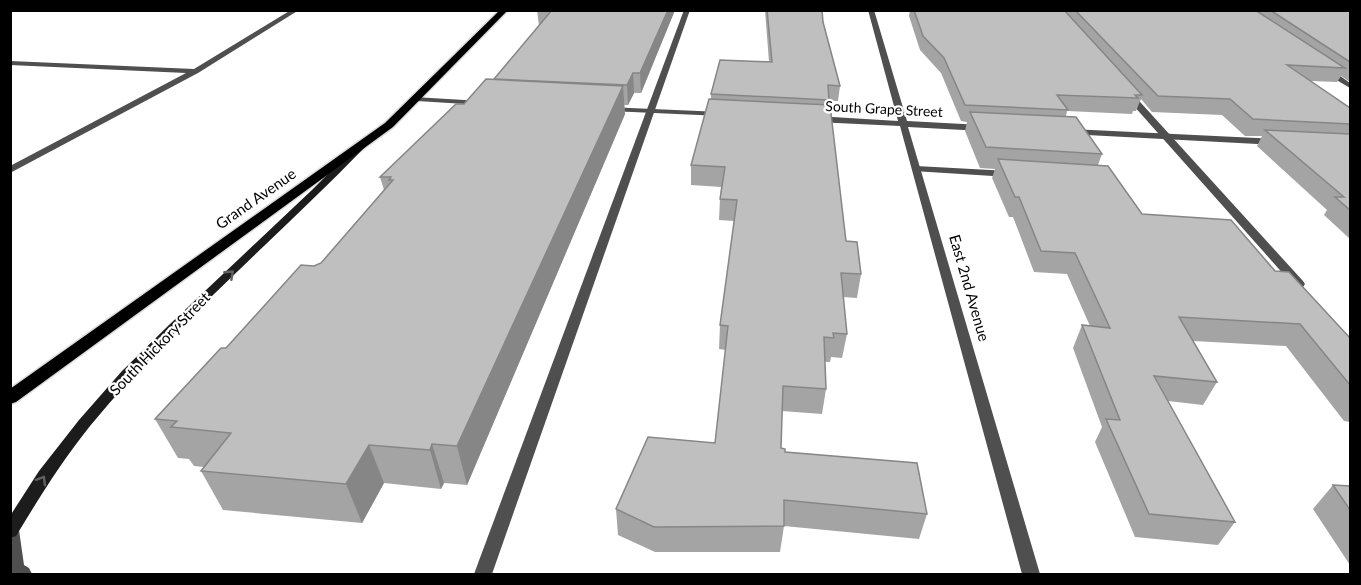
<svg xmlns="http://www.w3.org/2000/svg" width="1361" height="585" font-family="Lato,sans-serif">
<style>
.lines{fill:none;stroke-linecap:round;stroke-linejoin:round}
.primary-casing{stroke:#dbdbdb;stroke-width:3}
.lane{fill:#4f4f4f;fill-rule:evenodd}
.street{fill:#4f4f4f;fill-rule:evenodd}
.secondary{fill:#1c1c1c;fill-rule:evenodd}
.primary{fill:#000;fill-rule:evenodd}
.wall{fill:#a4a4a4}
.shaded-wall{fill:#868686}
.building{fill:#bfbfbf;stroke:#868686;stroke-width:1.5}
.oneway{stroke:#606060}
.labels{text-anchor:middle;stroke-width:4.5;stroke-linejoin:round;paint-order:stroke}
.far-street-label{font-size:14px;fill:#000;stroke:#fff}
.street-label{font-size:15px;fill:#000;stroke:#fff}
</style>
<rect width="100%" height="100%" fill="#fff"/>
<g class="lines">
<g class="primary-casing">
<polygon id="primary" points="500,10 508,10 393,127 16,402 10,404 10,389 385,123"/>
</g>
<g class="lane">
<polygon points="291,10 299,10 198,73 10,173 10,166 186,73 10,65 10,61 194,69"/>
<polygon points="684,10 690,10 492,574 474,574"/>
<polygon points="1125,92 1131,92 1303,281 1305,284 1303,287 1295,287 1125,96"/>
<polygon points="916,166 1009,171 1014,174 1009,177 913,171 913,167"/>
</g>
<g class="street">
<polygon points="868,10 874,10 907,121 982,125 986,128 982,131 908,127 1040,574 1022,574 900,126 816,122 812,119 816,116 898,121"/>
<polygon points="1323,68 1329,68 1350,83 1350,88 1323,72"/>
<polygon points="414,97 481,101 485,103 481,105 417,101 413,99"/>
<polygon points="607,107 721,112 725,114 721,116 610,111 607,111"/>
<polygon points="1071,129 1275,139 1279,142 1275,145 1068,134 1068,130"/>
<polygon points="10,523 17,525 19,530 24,565 29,568 32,574 10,574"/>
</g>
<path class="secondary" d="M362 142 365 143V147C274 241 173 325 90 426 62 461 39 498 16 536L10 538V516L39 471 79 420 122 371 169 325 313 189 359 143Z"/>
<use href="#primary" class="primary"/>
</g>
<g class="wall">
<polygon points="537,10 675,10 641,93 634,93 628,105 624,105 625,114 467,485 444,483 441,489 384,483 362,523 223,510 201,471 204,467 194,466 189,459 178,458 155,419 226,348 314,266 321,263 384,190 380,177 494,79 539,26"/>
<polygon points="765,10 822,10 823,22 840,86 838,101 829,101 828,105 846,241 861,274 857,298 843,297 847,334 842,358 831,357 830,362 825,362 826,389 822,414 782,411 781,448 785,452 927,514 919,539 784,526 780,552 655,552 618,535 616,509 715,443 726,350 719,349 720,325 734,221 719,220 720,199 721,187 691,185 691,165 711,100 711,94 769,62"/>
<polygon points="910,10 1350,10 1350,82 1341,76 1337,82 1311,81 1350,108 1350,239 1324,215 1327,210 1257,146 1262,136 1245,136 1222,115 1152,112 1141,99 1136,111 1133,111 1132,114 1067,111 1066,116 1102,154 1098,165 1142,214 1275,271 1350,338 1350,422 1344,421 1286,346 1193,341 1217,382 1203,405 1168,401 1235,522 1218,545 1135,537 1095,442 1102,427 1073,348 1082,325 1090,326 1067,274 1034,272 1013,217 1009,217 992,178 995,169 980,168 965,131 967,122 961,121 941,73 920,50 909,16"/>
<polygon points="1333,485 1350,486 1350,565 1313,509"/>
</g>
<g class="shaded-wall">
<polygon points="668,10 675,10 641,93 640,73"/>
<polygon points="633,73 634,93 628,105 627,85"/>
<polygon points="623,86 625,114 467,485 457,446"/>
<polygon points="432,444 444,483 441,489 430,450"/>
<polygon points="369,445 384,483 362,523 346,484"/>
</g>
<g class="building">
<polygon points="552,10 668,10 640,73 633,73 627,85 494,79"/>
<polygon points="767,10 822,10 823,22 840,86 828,85 829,100 711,94 720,60 772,62"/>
<polygon points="914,10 1064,10 1142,95 1135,95 1138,98 1057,95 1068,110 965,105 944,58 923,36"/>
<polygon points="1075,10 1255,10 1345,68 1287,65 1350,108 1350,124 1253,119 1230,99 1158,96"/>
<polygon points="1270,10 1350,10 1350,62"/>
<polygon points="486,79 623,86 457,446 432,444 430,450 369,445 346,484 201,471 231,433 171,427 177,421 155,419 221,348 226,348 301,265 314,266 321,263 393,180 389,180 391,177 380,177 456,104 464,104"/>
<polygon points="709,99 830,105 846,241 857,242 861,274 841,273 847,334 833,333 834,338 824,337 826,389 783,386 781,448 785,449 785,452 917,463 927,514 784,500 784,526 654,527 616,509 648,437 715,443 728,326 720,325 737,200 720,199 725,167 691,165"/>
<polygon points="970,112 1076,117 1102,154 986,147"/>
<polygon points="1265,130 1350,134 1350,210 1335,197 1344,197"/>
<polygon points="998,159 1108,166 1142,214 1231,220 1275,271 1289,272 1350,338 1350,385 1300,324 1179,317 1217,382 1154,376 1235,522 1149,514 1106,419 1120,420 1082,325 1110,328 1075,253 1041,251 1019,197 1015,197"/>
<polygon points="1333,485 1350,486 1350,510"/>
</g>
<defs><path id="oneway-chevron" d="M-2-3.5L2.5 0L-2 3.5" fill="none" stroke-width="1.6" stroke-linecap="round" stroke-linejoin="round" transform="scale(1.5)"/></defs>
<g class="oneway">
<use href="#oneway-chevron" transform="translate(230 274) rotate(-43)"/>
<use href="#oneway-chevron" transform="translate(42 480) rotate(-59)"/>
</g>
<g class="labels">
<g class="far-street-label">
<text transform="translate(884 109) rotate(3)" y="5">South Grape Street</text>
</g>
<g class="street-label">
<text transform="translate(256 199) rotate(-35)" y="5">Grand Avenue</text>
<text transform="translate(969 288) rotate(74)" y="5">East 2nd Avenue</text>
<text transform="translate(160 344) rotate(-46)" y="5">South Hickory Street</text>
</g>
</g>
<rect width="1361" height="585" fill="none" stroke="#000000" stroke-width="24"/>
</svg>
